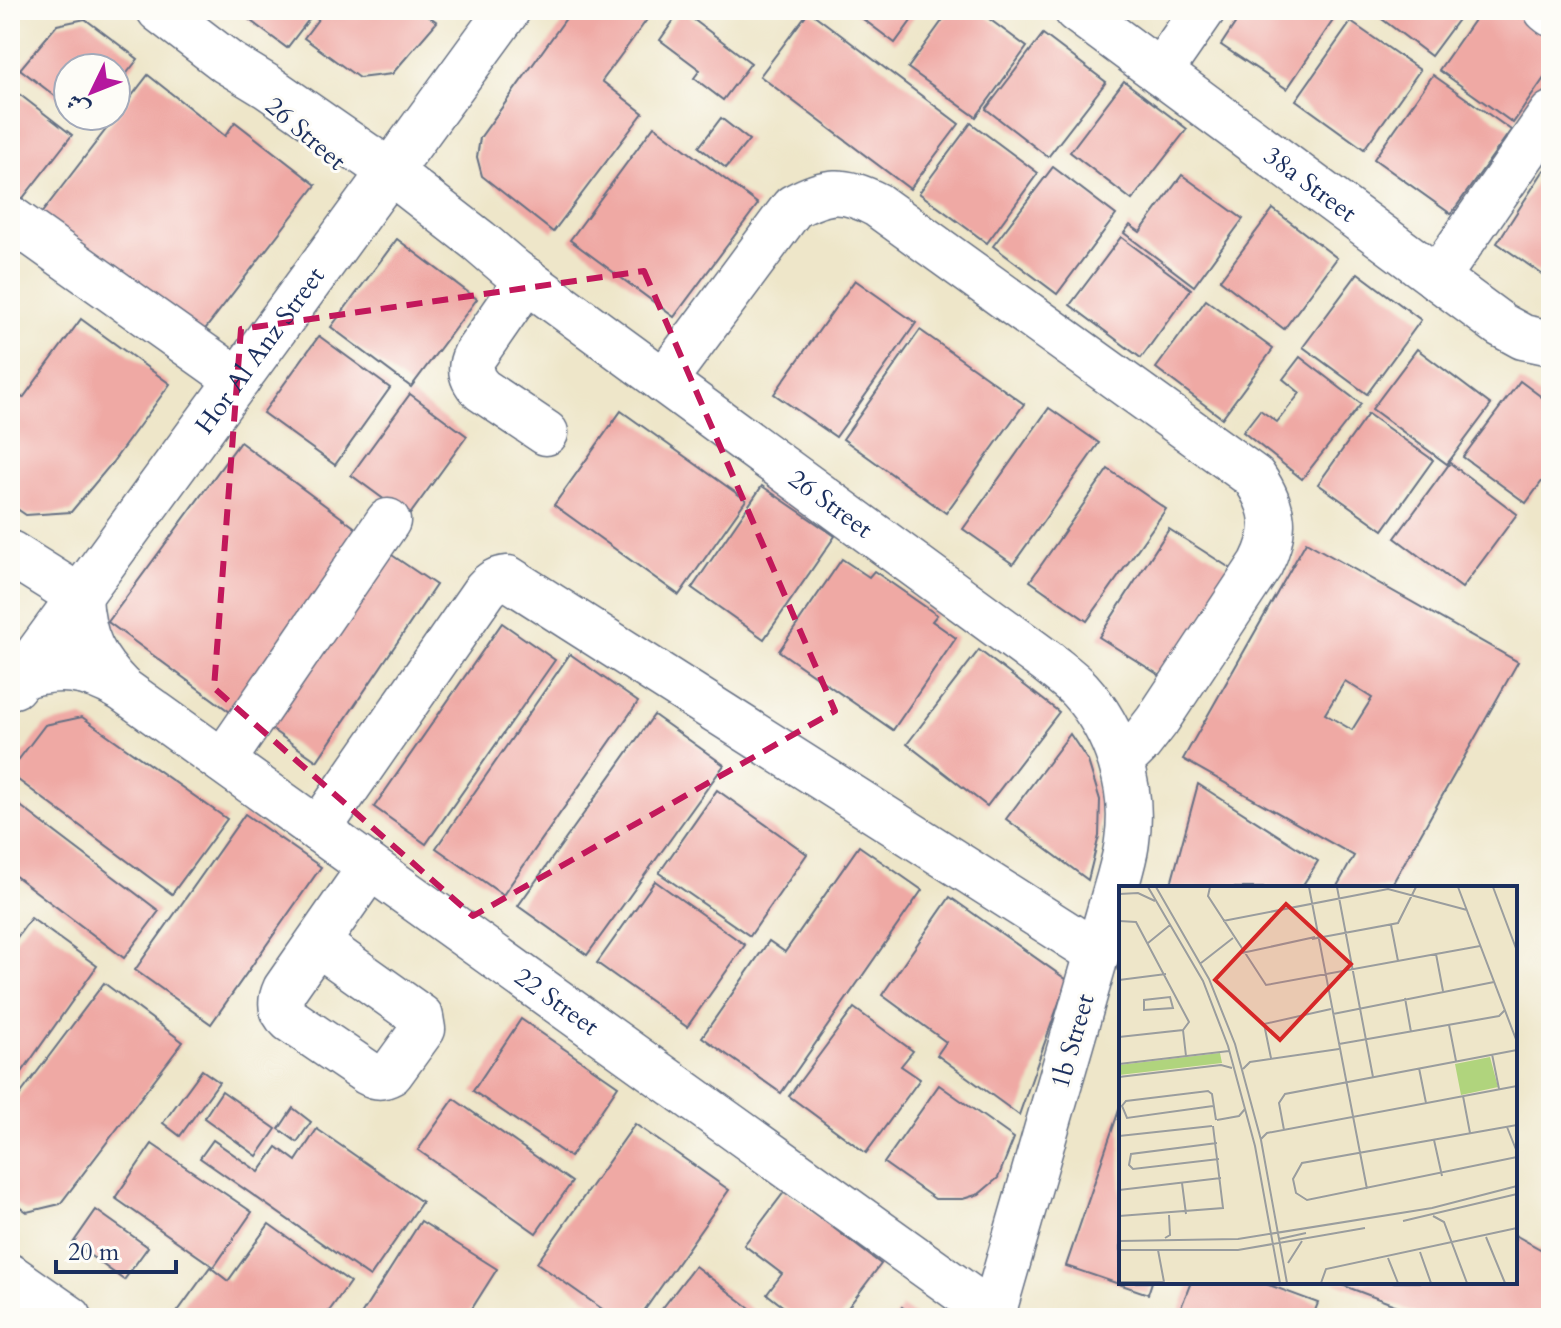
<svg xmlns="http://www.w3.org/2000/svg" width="1561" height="1328" font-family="Cardo,Amiri,serif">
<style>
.building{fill:#efa9a4;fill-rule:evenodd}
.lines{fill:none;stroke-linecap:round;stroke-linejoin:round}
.minor-casing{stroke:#656f83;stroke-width:47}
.minor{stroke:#fff;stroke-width:44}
.marked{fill:none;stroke:#c2185b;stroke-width:6;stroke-dasharray:16 10;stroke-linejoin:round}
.labels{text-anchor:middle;stroke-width:6;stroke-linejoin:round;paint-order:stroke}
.street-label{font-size:26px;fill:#1b2f5e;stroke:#fdfcf7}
.inset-road{fill:none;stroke:#9a9d9e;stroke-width:2}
.view{fill:#d62828;fill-opacity:0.15;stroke:#d62828;stroke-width:4}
.inset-edge{fill:none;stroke:#1b2f5e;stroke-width:4}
</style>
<rect width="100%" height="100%" fill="#fdfcf7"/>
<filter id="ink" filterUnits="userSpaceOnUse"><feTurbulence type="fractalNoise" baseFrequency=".0125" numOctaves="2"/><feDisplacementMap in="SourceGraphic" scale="16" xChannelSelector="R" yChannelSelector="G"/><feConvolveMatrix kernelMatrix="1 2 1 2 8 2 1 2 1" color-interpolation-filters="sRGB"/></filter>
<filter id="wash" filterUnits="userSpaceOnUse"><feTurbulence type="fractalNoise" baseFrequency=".006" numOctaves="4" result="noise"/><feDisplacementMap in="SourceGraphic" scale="32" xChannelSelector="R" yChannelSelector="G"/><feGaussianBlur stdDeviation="1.8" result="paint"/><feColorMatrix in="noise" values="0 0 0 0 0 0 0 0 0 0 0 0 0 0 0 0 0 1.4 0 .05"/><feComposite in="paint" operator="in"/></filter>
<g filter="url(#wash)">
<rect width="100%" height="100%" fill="#eee6c9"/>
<g id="blocks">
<g class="building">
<polygon points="236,10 316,10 287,48"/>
<polygon points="325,10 420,10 437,22 392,74 359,78 304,38"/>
<polygon points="572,10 654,10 602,81 643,113 553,232 482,176 477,157 480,138"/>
<polygon points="681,10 751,63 723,100 694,78 700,70 660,40"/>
<polygon points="851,10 919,10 895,43"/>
<polygon points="950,10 977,10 1027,47 976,117 908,68"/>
<polygon points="1244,10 1340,10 1287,89 1221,45"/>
<polygon points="1370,10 1465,10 1431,56"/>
<polygon points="1481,10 1525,10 1551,28 1551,68 1513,123 1439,70"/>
<polygon points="809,11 959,124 910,189 760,76"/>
<polygon points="85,19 138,59 116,87 116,68 68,68 68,106 20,69 57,25"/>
<polygon points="1351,22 1420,70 1364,149 1296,100"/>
<polygon points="1043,34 1106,82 1048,157 986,109"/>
<polygon points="148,75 225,136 235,122 316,185 196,341 37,219"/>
<polygon points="1433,75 1511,130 1451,214 1374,159"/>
<polygon points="1124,81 1187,129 1132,200 1070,152"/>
<polygon points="10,87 72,135 19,203 10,196"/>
<polygon points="721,118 749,140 726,168 699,147"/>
<polygon points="971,123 1038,173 987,243 919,193"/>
<polygon points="654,126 758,204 674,317 570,240"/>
<polygon points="1053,167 1116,215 1057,294 993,246"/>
<polygon points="1544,170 1551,174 1551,277 1546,277 1497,243"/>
<polygon points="1182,175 1243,219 1194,286 1124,233 1130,225 1140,232"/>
<polygon points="1273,209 1337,258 1284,329 1220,280"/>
<polygon points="1121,237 1191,289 1141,358 1070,305"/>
<polygon points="397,239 477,299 411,387 331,327"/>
<polygon points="1358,273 1421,320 1367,394 1303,347"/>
<polygon points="855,280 916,323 836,437 774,394"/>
<polygon points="1206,300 1273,349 1222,418 1156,368"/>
<polygon points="81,319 170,384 112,463 71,512 26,515 10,504 10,388 23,398"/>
<polygon points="920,330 1024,404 946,513 843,439"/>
<polygon points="319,336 390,388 335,465 263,413"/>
<polygon points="1417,349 1491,405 1447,464 1372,409"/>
<polygon points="1300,357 1361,404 1302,479 1243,432 1260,410 1277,422 1300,393 1283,379"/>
<polygon points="1520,381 1551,404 1551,469 1526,503 1463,457"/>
<polygon points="410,394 467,436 408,517 351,475"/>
<polygon points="1049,408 1099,443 1013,564 963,529"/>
<polygon points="621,411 746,500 679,595 554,505"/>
<polygon points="1368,414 1433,460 1383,530 1318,484"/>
<polygon points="240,442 373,541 241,720 108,622"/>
<polygon points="1450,463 1517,514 1462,588 1395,538"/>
<polygon points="1108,469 1166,509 1087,621 1030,581"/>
<polygon points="762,486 835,536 764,639 692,588"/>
<polygon points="1169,529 1233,570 1164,678 1099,637"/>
<path d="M1306 542 1518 662 1390 888H1336L1354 856 1183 759ZM1345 681 1372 698 1352 730 1325 714Z"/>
<polygon points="383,549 436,585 317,761 264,724"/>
<polygon points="842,559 869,577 874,571 937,615 932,621 956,638 893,730 779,651"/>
<polygon points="502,623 555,660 426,844 374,807"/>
<polygon points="979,650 1059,712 987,806 907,744"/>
<polygon points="570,654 638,702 503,895 436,848"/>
<polygon points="654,715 724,765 587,955 518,906"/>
<polygon points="82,717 227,819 172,894 10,774 10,771 45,725"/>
<polygon points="1070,734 1088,761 1100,800 1099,836 1088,880 1006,819"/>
<polygon points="1198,784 1318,861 1301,888 1170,888"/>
<polygon points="717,790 807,854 750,936 659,873"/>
<polygon points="10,798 159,911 124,958 10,872"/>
<polygon points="245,814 321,867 211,1024 135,970"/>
<polygon points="859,846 922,890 781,1093 702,1037 769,941 785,952"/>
<polygon points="655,881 745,945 687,1027 597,963"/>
<polygon points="950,897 1067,980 1019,1115 937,1055 946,1042 882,995"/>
<polygon points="31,918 97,966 10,1089 10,947"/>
<polygon points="104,983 183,1042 60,1204 27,1212 10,1200 10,1108"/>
<polygon points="854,1008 913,1051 901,1066 920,1079 866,1153 789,1096"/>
<polygon points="521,1019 618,1086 570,1157 473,1091"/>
<polygon points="202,1070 219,1082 180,1136 163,1123"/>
<polygon points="939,1085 1014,1138 998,1178 979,1194 963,1199 935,1199 884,1163"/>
<polygon points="222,1091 276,1129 257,1156 204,1118"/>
<polygon points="454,1099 572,1182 536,1233 418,1150"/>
<polygon points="1120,1107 1121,1282 1152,1282 1148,1294 1066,1266"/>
<polygon points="293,1108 311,1122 297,1142 279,1129"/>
<polygon points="635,1124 729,1190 639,1318 615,1318 537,1263"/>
<polygon points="317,1129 422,1202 370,1277 200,1158 213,1140 259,1172 277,1147 296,1161"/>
<polygon points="152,1144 252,1212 214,1267 115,1198"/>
<polygon points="785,1191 881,1264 840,1318 798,1318 767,1294 782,1274 744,1245"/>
<polygon points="96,1210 148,1247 124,1280 73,1243"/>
<polygon points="421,1221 497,1269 466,1318 359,1318"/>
<polygon points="269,1224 350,1282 324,1318 173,1318 210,1267 228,1281"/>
<polygon points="1515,1235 1551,1255 1551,1318 1423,1318 1424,1316 1334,1282 1515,1282"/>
<polygon points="695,1266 763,1318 655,1318"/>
<polygon points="1191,1282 1261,1282 1318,1303 1312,1318 1177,1318"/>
<polygon points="902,1307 917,1318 894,1318"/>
</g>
</g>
</g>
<g filter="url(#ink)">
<use href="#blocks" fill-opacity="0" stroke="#656f83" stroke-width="2"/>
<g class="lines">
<g class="minor-casing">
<g id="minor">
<path id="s1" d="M159 10 227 62 268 87 389 171 479 241 514 271 1047 662C1058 671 1071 680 1080 690 1116 730 1135 788 1127 841 1126 853 1122 865 1119 877L992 1318"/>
<path id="s2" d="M1076 10 1501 325 1523 337 1551 343"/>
<polyline points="1546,10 1551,14"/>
<polyline points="1160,72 1203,10"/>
<polyline points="10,218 238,380"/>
<polyline points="1437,278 1551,114"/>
<path d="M527 280 475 355C468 369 471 379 482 390L546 433"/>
<path d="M664 381 793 207C826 189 843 187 877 205L1254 477C1275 508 1278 530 1261 564L1157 721 1140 743 1121 762"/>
<path d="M10 553 80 597C82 637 94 661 122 689"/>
<path id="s3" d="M20 677C59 665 87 668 122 689L993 1314"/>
<path id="s4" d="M14 686 508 10"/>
<polyline points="223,761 388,521"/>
<path d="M318 830 485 590C492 582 497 579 508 578L1097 953"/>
<path d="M317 943 421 1017 423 1029 391 1073C382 1078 377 1078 368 1073L290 1020C280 1011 279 1002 285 989L370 867"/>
<polyline points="10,1276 70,1318"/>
</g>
</g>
<use href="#minor" class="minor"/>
</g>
</g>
<path class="marked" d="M644 271 835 711 473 916 214 688 241 329Z"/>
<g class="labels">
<g class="street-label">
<text transform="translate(306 133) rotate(41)" y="9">26 Street</text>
<text dy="9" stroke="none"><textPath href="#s2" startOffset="292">38a Street</textPath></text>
<text dy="9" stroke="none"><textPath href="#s4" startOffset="416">Hor Al Anz Street</textPath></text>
<text dy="9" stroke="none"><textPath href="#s1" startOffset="834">26 Street</textPath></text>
<text dy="9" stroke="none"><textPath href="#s3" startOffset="642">22 Street</textPath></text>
<text transform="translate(1072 1041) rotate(-74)" y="9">1b Street</text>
</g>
</g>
<g transform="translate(1119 886)">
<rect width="398" height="398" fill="#eee6c9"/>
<path d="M101 167 103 177 0 189V179ZM371 171 379 201 342 209 336 178Z" fill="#b0d47d"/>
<path class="inset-road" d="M29 1 84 95 109 160 136 260 161 397M37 1 90 93 116 158 142 254 168 397M91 1 89 10 147 99 361 60M190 1 248 303M218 1 254 191M339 1 398 156M374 1 398 65M0 8 19 7 36 15M0 35 17 36 70 136 64 144 0 151M104 35 269 3 348 24M272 39 279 75M193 53 279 37 297 1M29 57 51 39M123 67 196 51M317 68 324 105M82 77 114 52M0 94 47 88M51 111 54 122 25 124V114ZM286 112 292 146M214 128 375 96M330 139 337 175M64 144 67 170M220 158 380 130 386 124M373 168 380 203M152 172 145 138 212 123M0 178 110 165M300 182 307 217M124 183 131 176 220 163M0 191 102 179 113 182M344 210 351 247M94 220 8 232 3 220 7 215 89 205 93 208 97 234M98 234 120 230 126 223M398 239 183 277 174 293 177 307 188 314 398 271M388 241 398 266M165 244 160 217 166 208 398 164M0 250 93 240M142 253 148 247 398 200M315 254 323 290M98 257 12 268 10 279 14 283 100 273M63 297 67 328M0 304 102 292M0 330 104 322 94 240M314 330 325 336 348 397M284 335 398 308M367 351 386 397M46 352 51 349 50 329M160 353 187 347M0 355 119 353 313 322 398 300M0 364H119L246 342M39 364 45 396M301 366 312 397M269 372 279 397M169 377 183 355M0 396H45M202 397 207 383 398 342"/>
<path class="view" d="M167 18 232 78 161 154 96 94Z"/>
<rect width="398" height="398" class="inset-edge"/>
</g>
<rect width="1561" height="1328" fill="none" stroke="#fdfcf7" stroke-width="40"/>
<g transform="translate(92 92) rotate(227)"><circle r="38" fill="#fdfcf7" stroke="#a3aaba" stroke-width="2"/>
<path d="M0-6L14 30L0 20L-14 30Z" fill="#b5179e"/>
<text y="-12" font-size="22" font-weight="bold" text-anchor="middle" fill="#1b2f5e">ش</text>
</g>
<path d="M56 1260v12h120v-12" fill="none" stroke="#1b2f5e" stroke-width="4"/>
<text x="68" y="1260" font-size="24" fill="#1b2f5e" stroke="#fdfcf7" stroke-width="6" paint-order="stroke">20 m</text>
</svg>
